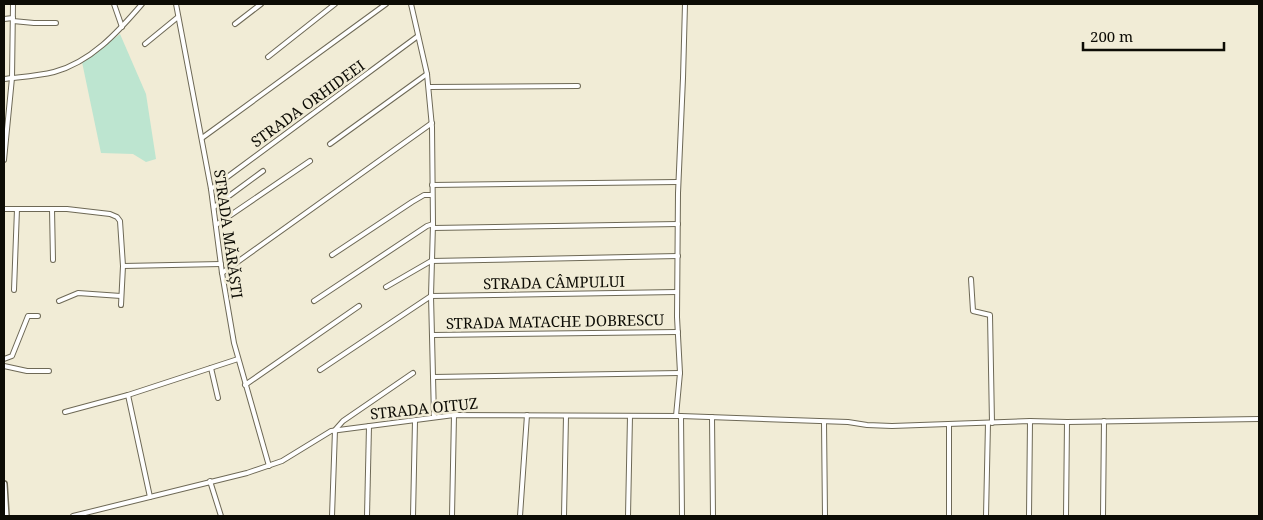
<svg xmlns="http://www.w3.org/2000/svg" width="1263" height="520" font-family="'Noto Serif',serif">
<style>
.green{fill:#bde5d0}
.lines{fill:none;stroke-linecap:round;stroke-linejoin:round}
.minor-casing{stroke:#6e6956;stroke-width:6}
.secondary-casing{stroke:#6e6956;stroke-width:8}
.minor{stroke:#fff;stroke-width:4}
.secondary{stroke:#fff;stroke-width:5}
.labels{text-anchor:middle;stroke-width:5;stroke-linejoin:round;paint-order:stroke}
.street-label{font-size:15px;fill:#0d0c05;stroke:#f1ecd6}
</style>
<rect width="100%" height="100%" fill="#f1ecd6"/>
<polygon class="green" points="120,34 146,94 156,159 146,162 133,154 101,153 82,62"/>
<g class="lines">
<g class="minor-casing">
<g id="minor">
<polyline points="114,4 122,27"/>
<polyline points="176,4 211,189 222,273 234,343 269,466"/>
<polyline points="411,4 427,74 432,127 433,224 431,296 434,417"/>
<polyline points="4,19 13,18"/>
<polyline points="13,21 34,23 56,23"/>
<polyline points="235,24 261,4"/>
<polyline points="145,44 178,17"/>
<polyline points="268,57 335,4"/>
<path d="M4 79C20 77 38 76 54 72 91 62 118 32 142 4"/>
<polyline points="429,87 578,86"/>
<polyline points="202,138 386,4"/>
<polyline points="330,144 427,74"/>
<polyline points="4,160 12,78 13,4"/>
<polyline points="432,185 678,182"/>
<polyline points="211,189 418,36"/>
<polyline points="214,207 263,171"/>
<polyline points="4,209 67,209 110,214 117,217 120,221 123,266 121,305"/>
<polyline points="52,209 53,260"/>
<polyline points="216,225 310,161"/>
<polyline points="433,228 678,224"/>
<polyline points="332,255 412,202 424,195 432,195"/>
<polyline points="123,266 221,264"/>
<polyline points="222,273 432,123"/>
<polyline points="971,279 973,311 990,315 992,423"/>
<polyline points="386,287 431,261 678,256"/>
<polyline points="14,290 17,209"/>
<polyline points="59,301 78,293 121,296"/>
<polyline points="314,301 427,226 433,224"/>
<polyline points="433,335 678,332"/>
<polyline points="4,359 12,356 28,316 38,316"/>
<polyline points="4,366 27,371 49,371"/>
<polyline points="211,368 218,398"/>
<polyline points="320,370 431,296 677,292"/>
<polyline points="433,377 680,373"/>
<polyline points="245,385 359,306"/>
<polyline points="128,395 150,497"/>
<polyline points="65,412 128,395 238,359"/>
<polyline points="676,416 680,373 677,317 678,193 683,78 685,4"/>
<polyline points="681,416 682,516"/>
<polyline points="712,417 713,516"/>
<polyline points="824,422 825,516"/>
<polyline points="949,425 949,516"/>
<polyline points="210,481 221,516"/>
<polyline points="73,516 247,473 282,461 331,431 454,415 681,416 848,422 867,425 892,426 1030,421 1067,422 1259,419"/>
<polyline points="332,516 335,430 343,421 413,373"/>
<polyline points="367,516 369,426"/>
<polyline points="413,516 415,421"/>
<polyline points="452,516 454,415"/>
<polyline points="520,516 527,415"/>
<polyline points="564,516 566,416"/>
<polyline points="628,516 630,416"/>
<polyline points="986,516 988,423"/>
<polyline points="1029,516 1030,421"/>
<polyline points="1066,516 1067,422"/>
<polyline points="1103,516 1104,421"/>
</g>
</g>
<g class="secondary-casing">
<polyline id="secondary" points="4,484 6,516"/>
</g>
<use href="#minor" class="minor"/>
<use href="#secondary" class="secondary"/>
</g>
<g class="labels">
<g class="street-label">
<text transform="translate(308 104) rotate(-36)" y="5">STRADA ORHIDEEI</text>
<text transform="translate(228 234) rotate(82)" y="5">STRADA MĂRĂȘTI</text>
<text transform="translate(554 283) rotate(-1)" y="5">STRADA CÂMPULUI</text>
<text transform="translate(555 322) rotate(-1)" y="5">STRADA MATACHE DOBRESCU</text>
<text transform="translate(424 409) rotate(-6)" y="5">STRADA OITUZ</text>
</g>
</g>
<rect width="1263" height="520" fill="none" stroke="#0d0c05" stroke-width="10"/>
<path d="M1083 42v8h141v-8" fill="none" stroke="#0d0c05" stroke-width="2.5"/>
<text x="1090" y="42" font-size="15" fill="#0d0c05" stroke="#f1ecd6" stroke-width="4" paint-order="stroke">200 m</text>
</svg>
